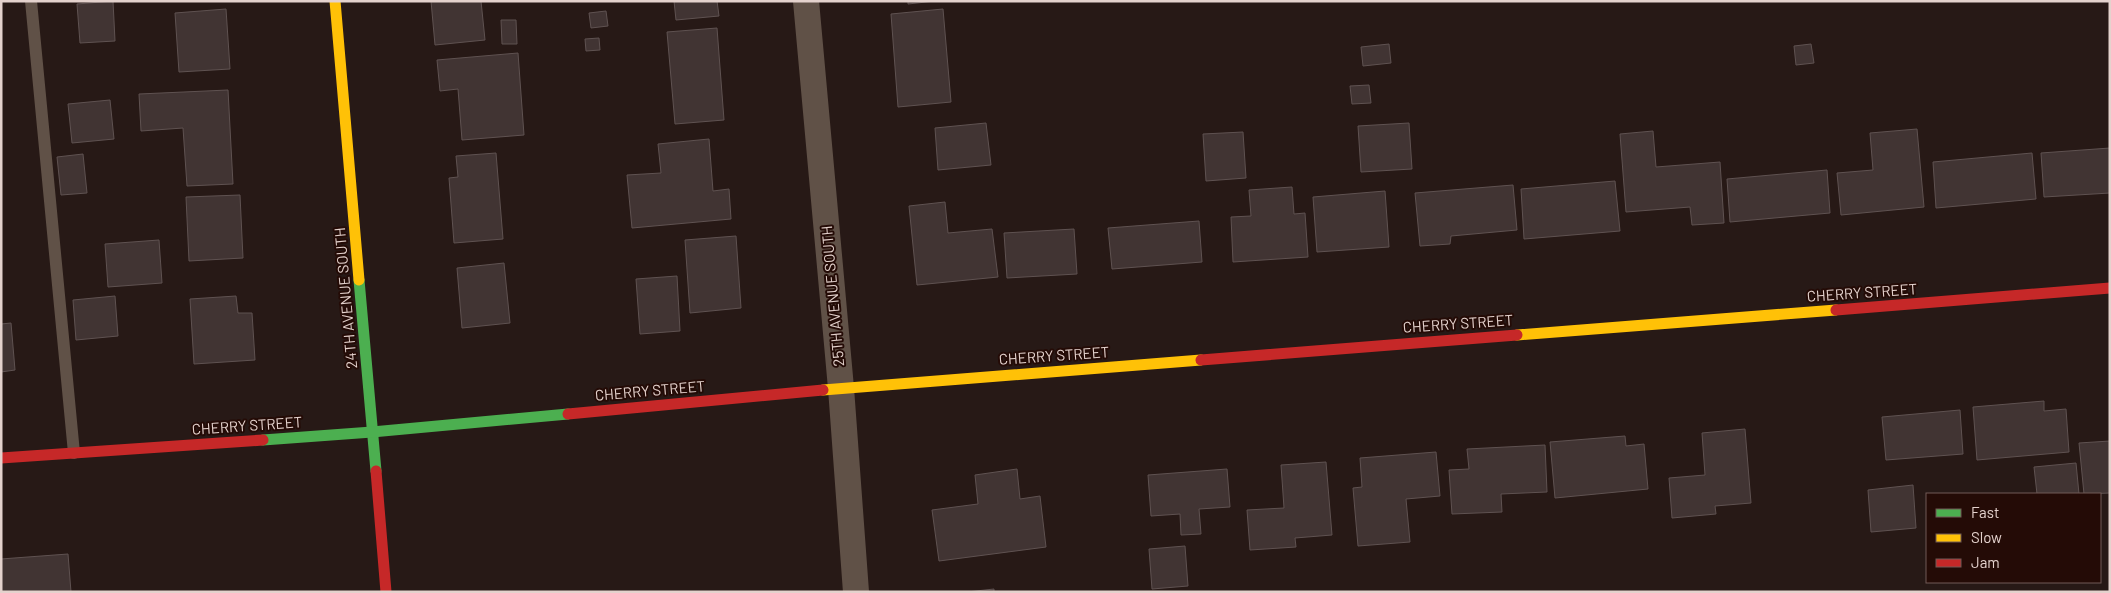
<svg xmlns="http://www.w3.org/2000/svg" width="2111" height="593" font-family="Barlow,sans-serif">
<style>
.building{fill:#413433;stroke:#5f5251}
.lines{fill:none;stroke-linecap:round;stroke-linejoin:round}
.lane{stroke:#605147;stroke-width:12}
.street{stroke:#605147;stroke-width:26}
.fast{stroke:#4caf50;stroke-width:11}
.slow{stroke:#ffc107;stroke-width:11}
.jam{stroke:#c62828;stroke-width:11}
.labels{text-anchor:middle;stroke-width:4;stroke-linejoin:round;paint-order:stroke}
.street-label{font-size:15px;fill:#e4d2cd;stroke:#240b06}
</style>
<rect width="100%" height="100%" fill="#271916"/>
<g class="building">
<polygon points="113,1 115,41 80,43 77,4"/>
<polygon points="431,1 481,1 485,40 435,45"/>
<polygon points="674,1 717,1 719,16 676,20"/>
<polygon points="908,1 935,1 908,4"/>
<polygon points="226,9 230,69 179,72 175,13"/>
<polygon points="943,9 951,102 898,107 891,14"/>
<polygon points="606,11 608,26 591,28 589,13"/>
<polygon points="501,20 516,20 517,44 502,44"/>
<polygon points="717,28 724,120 675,124 667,32"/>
<polygon points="599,38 600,50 586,51 585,39"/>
<polygon points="1389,44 1391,63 1363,66 1361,47"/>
<polygon points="1811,44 1814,63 1796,65 1794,46"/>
<polygon points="518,53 524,135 462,140 458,89 440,91 437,60"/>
<polygon points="1369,85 1371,103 1352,104 1350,86"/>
<polygon points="228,90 233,184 187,186 183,128 141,131 139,94"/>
<polygon points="110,100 114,139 72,143 68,104"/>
<polygon points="986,123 991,165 938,170 935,128"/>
<polygon points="1409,123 1412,169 1361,172 1358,126"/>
<polygon points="1917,129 1924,207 1841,215 1837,173 1873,170 1870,133"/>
<polygon points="1653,131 1656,167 1720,162 1724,223 1692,225 1690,207 1626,212 1620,134"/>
<polygon points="1243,132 1246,178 1206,181 1203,134"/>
<polygon points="709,139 713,191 729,189 731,219 632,228 627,175 661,173 658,144"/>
<polygon points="2110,148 2110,193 2044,197 2041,153"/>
<polygon points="496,153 503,239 454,243 449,178 458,177 456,156"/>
<polygon points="2032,153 2036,199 1936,208 1933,162"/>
<polygon points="83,154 87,193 61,195 57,157"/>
<polygon points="1827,170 1830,213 1730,222 1727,179"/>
<polygon points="1615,181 1620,231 1524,239 1521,189"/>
<polygon points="1513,185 1517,230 1451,236 1450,244 1420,246 1415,193"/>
<polygon points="1292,187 1294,214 1305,213 1308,257 1233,262 1231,217 1251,216 1249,190"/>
<polygon points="1385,191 1389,247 1317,252 1313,197"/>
<polygon points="240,195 243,258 189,261 186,197"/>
<polygon points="945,202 948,233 992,229 998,277 917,285 909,206"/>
<polygon points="1199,221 1202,262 1112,269 1108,228"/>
<polygon points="1074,229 1077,274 1007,278 1004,233"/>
<polygon points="736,236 741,308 690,313 685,240"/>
<polygon points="159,240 162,283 108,287 105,244"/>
<polygon points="504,263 510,323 462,328 457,268"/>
<polygon points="677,276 680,331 640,334 636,279"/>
<polygon points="115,296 118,336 76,340 73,300"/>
<polygon points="236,296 238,313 252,313 255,360 194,364 190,299"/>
<polygon points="11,323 15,370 1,372 1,324"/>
<polygon points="2044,401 2044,411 2066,409 2069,452 1977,460 1973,407"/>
<polygon points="1960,410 1963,454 1886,460 1882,417"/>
<polygon points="1745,429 1751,503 1715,506 1716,514 1672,518 1669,478 1705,475 1702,433"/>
<polygon points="1625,436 1626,446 1644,444 1648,489 1555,498 1550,442"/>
<polygon points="2110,441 2110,493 2084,494 2079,443"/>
<polygon points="1545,445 1547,492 1501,494 1502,512 1452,514 1449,470 1469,469 1467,449"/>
<polygon points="1436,452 1440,496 1406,499 1410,542 1358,546 1353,488 1362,487 1360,458"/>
<polygon points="1326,462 1332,535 1295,538 1296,547 1250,550 1247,510 1284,508 1281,465"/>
<polygon points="2076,463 2079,494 2037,494 2034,467"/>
<polygon points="1017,469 1020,499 1040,496 1046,547 939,561 932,510 978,504 975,475"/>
<polygon points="1227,469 1230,507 1199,509 1201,534 1181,535 1180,514 1151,516 1148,475"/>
<polygon points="1913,485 1916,528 1871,532 1868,490"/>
<polygon points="1185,546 1188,586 1152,589 1149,549"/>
<polygon points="68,554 71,592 1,592 1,559"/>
<polygon points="994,589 994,592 967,592"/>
</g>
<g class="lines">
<polyline class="lane" points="31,1 74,453"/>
<polyline class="street" points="806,1 841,388 856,592"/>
<g class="fast">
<polyline points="359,280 376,471"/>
<polyline points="263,440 372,432 568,414"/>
</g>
<g class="slow">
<polyline points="335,1 359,280"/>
<polyline points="1517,335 1836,310"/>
<polyline points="823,390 1201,360"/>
</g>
<g class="jam">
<polyline points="1836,310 2110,288"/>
<polyline points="1201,360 1517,335"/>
<polyline points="568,414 823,390"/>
<polyline points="1,458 263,440"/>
<polyline points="376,471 386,592"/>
</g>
</g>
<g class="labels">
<g class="street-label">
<text transform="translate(1862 293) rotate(-4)" y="5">CHERRY STREET</text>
<text transform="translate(833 296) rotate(-95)" y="5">25TH AVENUE SOUTH</text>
<text transform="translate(346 298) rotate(-95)" y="5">24TH AVENUE SOUTH</text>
<text transform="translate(1458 324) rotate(-4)" y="5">CHERRY STREET</text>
<text transform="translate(1054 356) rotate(-4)" y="5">CHERRY STREET</text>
<text transform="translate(650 391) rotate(-5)" y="5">CHERRY STREET</text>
<text transform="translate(247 426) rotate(-4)" y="5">CHERRY STREET</text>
</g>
</g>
<rect width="2111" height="593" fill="none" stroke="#e4d2cd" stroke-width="5"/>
<rect x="1926" y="493" width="175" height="90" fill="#240b06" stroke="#715b56"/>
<rect x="1936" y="509" width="25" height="8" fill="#4caf50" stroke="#715b56"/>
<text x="1971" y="518" font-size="15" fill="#e4d2cd">Fast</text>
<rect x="1936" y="534" width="25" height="8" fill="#ffc107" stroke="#715b56"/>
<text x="1971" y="543" font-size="15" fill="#e4d2cd">Slow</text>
<rect x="1936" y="559" width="25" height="8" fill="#c62828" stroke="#715b56"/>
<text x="1971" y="568" font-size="15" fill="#e4d2cd">Jam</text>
</svg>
